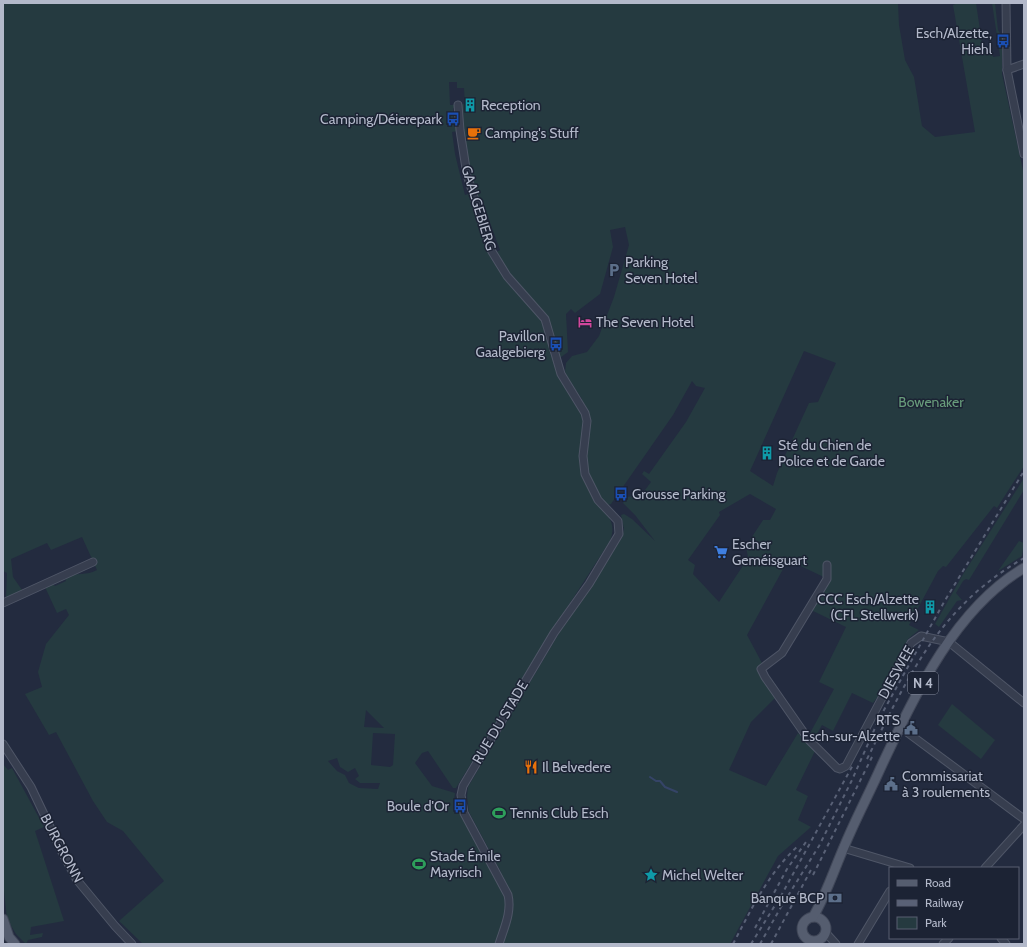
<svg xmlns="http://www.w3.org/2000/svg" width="1027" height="947" font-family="Cabin,sans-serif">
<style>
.green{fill:#253a40;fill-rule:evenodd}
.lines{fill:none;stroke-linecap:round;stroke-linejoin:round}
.stream{stroke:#354467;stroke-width:2}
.minor-casing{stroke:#4f5667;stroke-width:9}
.major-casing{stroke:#404758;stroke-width:11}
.minor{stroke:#373e4f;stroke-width:7}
.major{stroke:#555d6f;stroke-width:9}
.rail{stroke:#596176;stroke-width:2;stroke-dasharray:4 4;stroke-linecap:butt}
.labels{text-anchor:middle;stroke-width:3;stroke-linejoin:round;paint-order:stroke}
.shield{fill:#1c2334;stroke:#868c9d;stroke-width:1}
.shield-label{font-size:13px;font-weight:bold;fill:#b3b9ca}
.poi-label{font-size:14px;fill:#b3b9ca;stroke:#1c2334;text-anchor:start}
.street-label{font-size:14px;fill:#b3b9ca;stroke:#1c2334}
.park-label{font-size:14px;fill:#689c7b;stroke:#1c2334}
</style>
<rect width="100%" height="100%" fill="#232b3f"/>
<g class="green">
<path d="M3 3H898L899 25 905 60 914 77 922 126 935 137 975 132 953 5 958 3H976L983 50 992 49 993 57 1000 56 992 3H995L998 30 1002 36V74L1024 175V466L997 508 994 506 946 567 943 566 938 571 909 625 919 630 908 639 882 691 873 703 852 693 833 731 822 725 813 741 809 735 834 689 819 682 846 627 811 610 828 579 788 560 747 635 762 663 760 666 763 678 775 698 751 722 729 770 766 786 798 733 815 751 796 790 808 796 798 820 811 827 778 856 730 944H499L510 904 497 874 501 872 469 812 467 796 468 787 561 630 593 585 622 537 624 529 621 515 624 514 632 519 655 541 635 515 623 503 627 497 642 494 651 482 642 474 644 471 649 474 686 422 705 388 696 386 692 381 673 415 611 504 608 505 601 499 596 501C608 516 617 522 610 541L552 631 456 788H453L428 751 422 753 415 763 432 786 455 793 454 801 505 895 508 906 496 944H143L119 921 164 881 123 831 107 822 93 801 56 732 49 735 25 694 42 687 38 672 46 644 69 615 66 609 57 613 45 587 52 584 55 586 66 581 65 577C76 572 87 576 97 570L82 537 51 550 47 543 11 559 13 577 22 590 6 598 7 573 3 571ZM449 82H457V88H464L465 104 450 105ZM453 108H458L472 193 465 195 455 154 452 132 458 131 453 122ZM484 206 500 250 493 254 477 208ZM625 227 629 245 614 297 599 336 587 352 572 356 566 363 565 372 568 379 582 399 580 404 557 360 568 352 566 314 571 309 575 313 600 294 613 247 610 230ZM804 351 836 363 818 402 809 403 777 473 773 486 750 471ZM750 494 776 509 770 520H763L746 546 748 558 719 602 693 574 695 565 688 560 720 515 719 512ZM366 710 384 728 364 727ZM373 733 395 734 393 765 390 767 371 765ZM337 758 340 767 348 772 355 768 359 776 355 779 360 783H380L378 789 359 788 349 783 345 775 337 771 328 761Z"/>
<polygon points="1024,478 1024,490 969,580 966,579 963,581 956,593 962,600 957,601 939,627 935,624 962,576"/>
<polygon points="1019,541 1024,543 1022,556 998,571"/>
<polygon points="952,704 995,740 981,759 938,725"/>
<polygon points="3,764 8,770 12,768 44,827 35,831 64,921 31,927 30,935 43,933 42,937 28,940 26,944 16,934 7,919 3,882"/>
</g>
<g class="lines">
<polyline class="stream" points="650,777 656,781 660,781 665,787 677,792"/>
<g class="minor-casing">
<g id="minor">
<polyline points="1006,3 1007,70 1024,154"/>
<polyline points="1007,70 1024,64"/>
<path d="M458 105 460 130 467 175 491 250 507 276 545 319 561 374 585 413 587 421 583 456 585 474 598 500 618 521 619 534 589 584 554 633 463 786 461 795 464 813 508 895C512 912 504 928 499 944"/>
<polyline points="827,565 827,579 782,653 761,669 765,677 809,740 837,768 840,769 846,766 911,643 921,636 949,642 1024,703"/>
<polyline points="3,603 93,562"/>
<polyline points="900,727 1024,819"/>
<polyline points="3,744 31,787 62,852 77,880 115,926 132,944"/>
<polyline points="843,848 910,868"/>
<polyline points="985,868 1024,825"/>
<polyline points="826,933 836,944"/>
<polyline points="1001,938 1006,944"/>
<polyline points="858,944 890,891"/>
<polyline points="943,944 949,938"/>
</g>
</g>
<g class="major-casing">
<g id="major">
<circle cx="814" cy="929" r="12"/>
<path d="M813 917C826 895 834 870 844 847 855 820 869 794 881 767 914 697 954 609 1024 568"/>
<polyline points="3,919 9,937 15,944"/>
</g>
</g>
<use href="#minor" class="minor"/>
<use href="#major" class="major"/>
<g class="rail">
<path d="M867 759C909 675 939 607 1024 558"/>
<polyline points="813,875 873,755"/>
<polyline points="755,928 787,869 806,842"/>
<path d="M733 944C752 908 769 872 799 845"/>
<polyline points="751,944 782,894 853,765"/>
<polyline points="760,944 781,907 819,846 852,780 879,719 944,602 1024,471"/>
<polyline points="771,944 812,868"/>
</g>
</g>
<defs>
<g id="bus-bare" transform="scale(1.08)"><path d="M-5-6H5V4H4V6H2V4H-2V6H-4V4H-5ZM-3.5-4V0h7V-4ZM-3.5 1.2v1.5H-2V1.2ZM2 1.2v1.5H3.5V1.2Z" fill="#1a4fb4" stroke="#1c2334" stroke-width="2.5" paint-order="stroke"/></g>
<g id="building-bare" transform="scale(1.08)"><path d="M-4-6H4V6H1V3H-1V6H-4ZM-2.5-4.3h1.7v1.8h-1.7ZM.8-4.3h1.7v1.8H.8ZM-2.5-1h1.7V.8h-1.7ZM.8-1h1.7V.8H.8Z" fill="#0f9aa8" stroke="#1c2334" stroke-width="2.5" paint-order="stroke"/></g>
<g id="cafe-bare" transform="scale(1.08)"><path d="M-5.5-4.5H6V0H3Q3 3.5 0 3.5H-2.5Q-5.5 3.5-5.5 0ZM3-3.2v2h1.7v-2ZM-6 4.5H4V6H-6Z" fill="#e8710a" stroke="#1c2334" stroke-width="2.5" paint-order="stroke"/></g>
<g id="parking-bare" transform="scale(1.08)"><path d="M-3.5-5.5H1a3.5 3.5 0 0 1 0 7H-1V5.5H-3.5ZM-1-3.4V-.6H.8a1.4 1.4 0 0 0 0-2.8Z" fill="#5c6f8a" stroke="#1c2334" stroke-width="2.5" paint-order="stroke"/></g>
<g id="hotel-bare" transform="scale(1.08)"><path d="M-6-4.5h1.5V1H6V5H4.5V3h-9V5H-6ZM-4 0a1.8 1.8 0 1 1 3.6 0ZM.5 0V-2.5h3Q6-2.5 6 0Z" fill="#d1479c" stroke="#1c2334" stroke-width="2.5" paint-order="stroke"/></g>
<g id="supermarket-bare" transform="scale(1.08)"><path d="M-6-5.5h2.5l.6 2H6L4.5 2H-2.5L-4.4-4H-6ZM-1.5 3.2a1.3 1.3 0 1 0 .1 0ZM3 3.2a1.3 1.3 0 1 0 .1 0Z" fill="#3f7fe0" stroke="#1c2334" stroke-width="2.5" paint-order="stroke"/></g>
<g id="civic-bare" transform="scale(1.08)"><path d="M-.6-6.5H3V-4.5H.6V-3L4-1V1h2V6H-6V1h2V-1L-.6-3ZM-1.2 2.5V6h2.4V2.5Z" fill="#5c6f8a" stroke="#1c2334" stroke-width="2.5" paint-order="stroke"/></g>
<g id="restaurant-bare" transform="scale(1.08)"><path d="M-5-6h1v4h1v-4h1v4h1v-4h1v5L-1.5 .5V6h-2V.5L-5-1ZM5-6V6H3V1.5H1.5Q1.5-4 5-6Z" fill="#e8710a" stroke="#1c2334" stroke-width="2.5" paint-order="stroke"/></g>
<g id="stadium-bare" transform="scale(1.08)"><path d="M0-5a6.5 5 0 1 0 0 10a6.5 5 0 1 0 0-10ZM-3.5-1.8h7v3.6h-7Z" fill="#2e9e5b" stroke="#1c2334" stroke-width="2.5" paint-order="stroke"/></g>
<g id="sight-bare" transform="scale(1.08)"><path d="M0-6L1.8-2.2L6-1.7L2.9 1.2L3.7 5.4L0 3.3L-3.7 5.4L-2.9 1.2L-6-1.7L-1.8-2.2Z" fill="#0f9aa8" stroke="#1c2334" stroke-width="2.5" paint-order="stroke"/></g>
<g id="bank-bare" transform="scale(1.08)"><path d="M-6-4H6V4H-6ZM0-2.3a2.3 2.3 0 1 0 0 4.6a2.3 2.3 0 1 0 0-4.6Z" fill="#5c6f8a" stroke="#1c2334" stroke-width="2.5" paint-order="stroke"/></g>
</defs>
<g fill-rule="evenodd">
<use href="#bus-bare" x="1003" y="41"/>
<use href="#building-bare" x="470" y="105"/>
<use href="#bus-bare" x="453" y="119"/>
<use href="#cafe-bare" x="474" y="133"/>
<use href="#parking-bare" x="614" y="270"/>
<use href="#hotel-bare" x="585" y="322"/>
<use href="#bus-bare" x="556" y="344"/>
<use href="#building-bare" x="767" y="453"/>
<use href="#bus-bare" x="621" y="494"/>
<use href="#supermarket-bare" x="721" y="552"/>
<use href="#building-bare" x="930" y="607"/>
<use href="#civic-bare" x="911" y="728"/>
<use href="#restaurant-bare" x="531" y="767"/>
<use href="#civic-bare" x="891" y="784"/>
<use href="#bus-bare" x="460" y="806"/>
<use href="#stadium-bare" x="499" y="813"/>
<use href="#stadium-bare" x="419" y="864"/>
<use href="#sight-bare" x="651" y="875"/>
<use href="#bank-bare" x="835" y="898"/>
</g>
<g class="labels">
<rect class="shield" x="908" y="672" width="30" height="22" rx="3"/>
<g class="shield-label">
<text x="923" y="688">N 4</text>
</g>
<g class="poi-label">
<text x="992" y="38" text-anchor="end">Esch/Alzette,<tspan x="992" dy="16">Hiehl</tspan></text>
<text x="481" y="110">Reception</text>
<text x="442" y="124" text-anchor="end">Camping/Déierepark</text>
<text x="485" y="138">Camping's Stuff</text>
<text x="625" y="267">Parking<tspan x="625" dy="16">Seven Hotel</tspan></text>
<text x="596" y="327">The Seven Hotel</text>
<text x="545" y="341" text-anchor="end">Pavillon<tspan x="545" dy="16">Gaalgebierg</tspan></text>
<text x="778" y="450">Sté du Chien de<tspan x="778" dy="16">Police et de Garde</tspan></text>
<text x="632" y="499">Grousse Parking</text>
<text x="732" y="549">Escher<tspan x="732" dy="16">Geméisguart</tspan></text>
<text x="919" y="604" text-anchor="end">CCC Esch/Alzette<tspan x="919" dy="16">(CFL Stellwerk)</tspan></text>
<text x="900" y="725" text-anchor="end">RTS<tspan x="900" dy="16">Esch-sur-Alzette</tspan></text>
<text x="542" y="772">Il Belvedere</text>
<text x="902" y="781">Commissariat<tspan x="902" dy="16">à 3 roulements</tspan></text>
<text x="449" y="811" text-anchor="end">Boule d'Or</text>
<text x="510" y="818">Tennis Club Esch</text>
<text x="430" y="861">Stade Émile<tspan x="430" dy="16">Mayrisch</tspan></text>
<text x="662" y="880">Michel Welter</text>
<text x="824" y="903" text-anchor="end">Banque BCP</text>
</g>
<g class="street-label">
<text transform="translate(479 208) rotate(73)" y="5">GAALGEBIERG</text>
<text transform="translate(896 672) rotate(-61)" y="5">DIESWEE</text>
<text transform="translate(500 722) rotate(-59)" y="5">RUE DU STADE</text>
<text transform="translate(62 848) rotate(62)" y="5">BURGRONN</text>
</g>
<g class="park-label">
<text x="931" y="407">Bowenaker</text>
</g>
</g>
<rect width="1027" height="947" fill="none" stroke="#b3b9ca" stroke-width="8"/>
<rect x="889" y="867" width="130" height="72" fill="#1c2334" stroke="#585f70"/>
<rect x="897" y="880" width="20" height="6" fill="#555d6f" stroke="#585f70"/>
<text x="925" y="887" font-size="12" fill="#b3b9ca">Road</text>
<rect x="897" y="900" width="20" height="6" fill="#596176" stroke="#585f70"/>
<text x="925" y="907" font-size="12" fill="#b3b9ca">Railway</text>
<rect x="897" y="917" width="20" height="12" fill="#253a40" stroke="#585f70"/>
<text x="925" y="927" font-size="12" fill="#b3b9ca">Park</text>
</svg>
